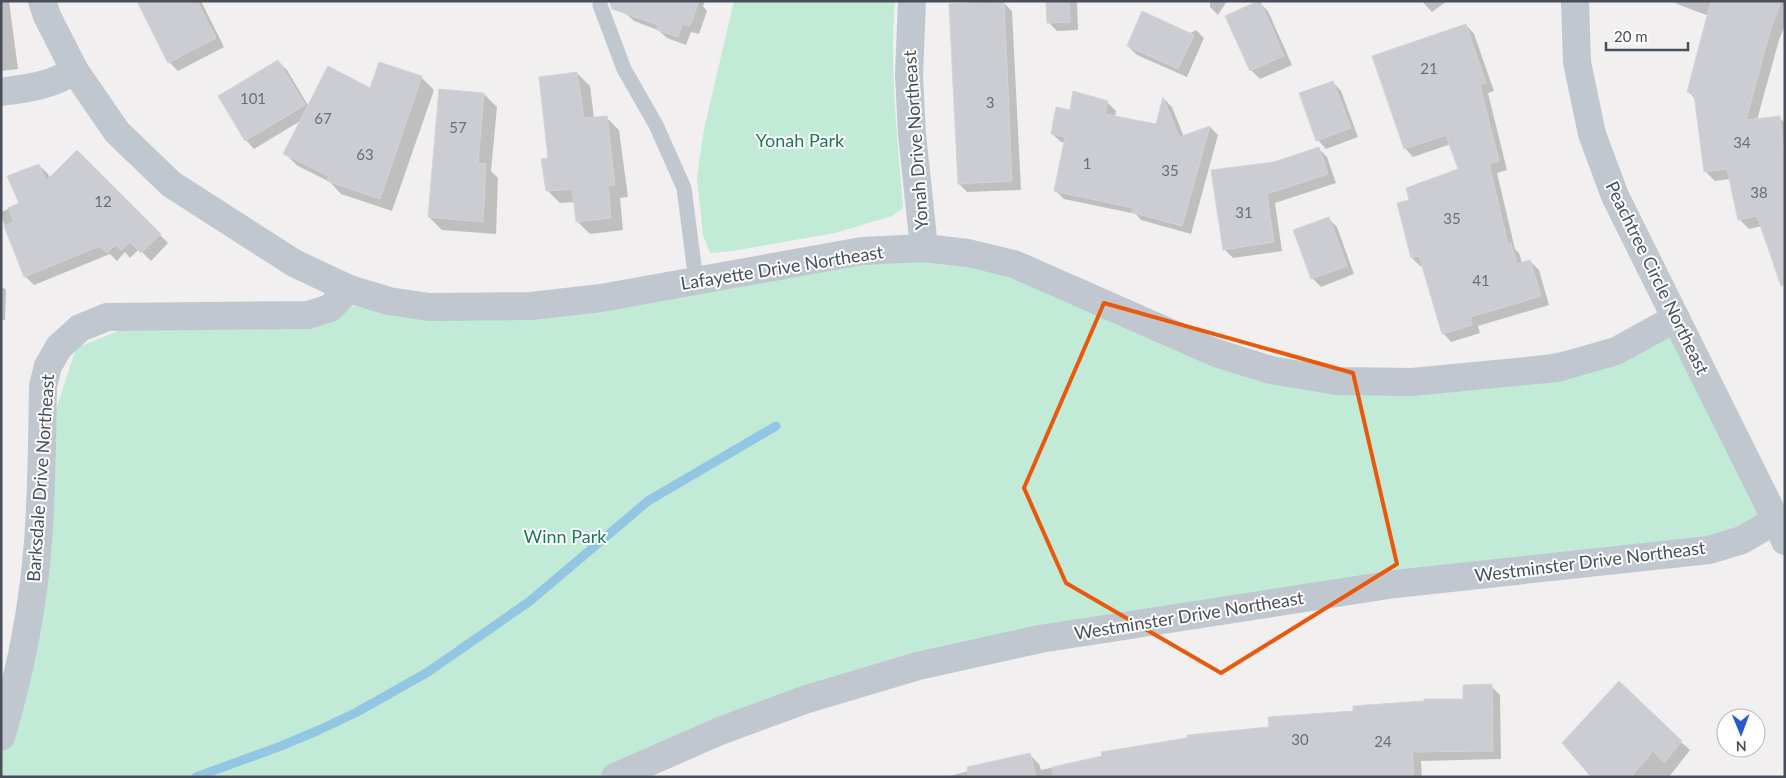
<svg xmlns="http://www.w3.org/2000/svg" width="1786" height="778" font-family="Lato,sans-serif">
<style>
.green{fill:#c1ead7}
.shadow{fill:#0003}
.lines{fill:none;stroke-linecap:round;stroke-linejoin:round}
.stream{stroke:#92c6e3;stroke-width:9}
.building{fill:#cccdd3;stroke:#d3d4d9}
.service{stroke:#c0c7cf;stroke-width:15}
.minor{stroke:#c0c7cf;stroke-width:28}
.marked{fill:none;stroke:#e8590c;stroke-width:4;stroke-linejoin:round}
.labels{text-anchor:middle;stroke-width:4;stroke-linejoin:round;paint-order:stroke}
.number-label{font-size:15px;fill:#696e78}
.street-label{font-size:18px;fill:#484f5a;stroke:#fff}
.park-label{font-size:18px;fill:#207557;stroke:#fff}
</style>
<rect width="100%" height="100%" fill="#f1efef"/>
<g class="green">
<path d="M734 1H895C889 70 898 139 903 208L892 216 835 233 732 251 710 253 703 235 697 177 704 129Z"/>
<polygon points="931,249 1324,375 1510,361 1693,327 1772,513 1708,542 959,650 620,777 1,777 1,760 29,638 46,441 76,348 158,315 448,302"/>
</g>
<g class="shadow">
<polygon points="1,1 9,1 18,69 1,71"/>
<polygon points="138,1 201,1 224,47 178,71 169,62"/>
<polygon points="629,1 705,1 703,6 707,11 699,34 691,32 686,45 667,38 658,30 634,21 625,13"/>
<polygon points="1048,1 1077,1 1078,30 1057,31 1048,22"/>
<polygon points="1210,1 1227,1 1218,15 1210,7"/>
<polygon points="1422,1 1447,1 1432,12"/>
<polygon points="1674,1 1785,1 1785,25 1779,40 1757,120 1779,117 1785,123 1785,279 1762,226 1749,229 1739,219 1730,179 1715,181 1705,171 1696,100 1689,92 1709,16 1677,4"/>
<polygon points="1259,2 1268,11 1292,65 1260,79 1251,70"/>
<polygon points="1004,3 1012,11 1021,190 967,192 959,184"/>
<polygon points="1466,25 1474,34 1494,91 1488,93 1507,170 1497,173 1515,249 1519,253 1522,263 1530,261 1539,270 1549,305 1478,326 1480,333 1451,342 1443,333 1423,266 1420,266 1412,258 1411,201 1460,170 1451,144 1413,157 1405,148"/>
<polygon points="1196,30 1204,38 1187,77 1137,55 1128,46 1188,34"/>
<polygon points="278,61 287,70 309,107 421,77 434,90 392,211 341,194 330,182 298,166 285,154 302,120 254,149 246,140"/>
<polygon points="577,73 590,86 594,118 606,117 619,130 628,197 620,198 623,230 590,234 577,221 575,202 560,203 547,190 550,159"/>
<polygon points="1333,82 1341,91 1358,137 1326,149 1318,140"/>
<polygon points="484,94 497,107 491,171 498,178 496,234 442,230 429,217"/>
<polygon points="1164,99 1172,107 1184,137 1210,127 1218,135 1191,234 1141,220 1136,214 1064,199 1055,190 1065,143 1061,142 1052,134 1071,111 1107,102 1116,111 1115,117 1157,125"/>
<polygon points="1319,149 1327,157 1336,183 1275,203 1282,251 1233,258 1224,249 1274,163"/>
<polygon points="77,151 168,243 151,261 139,249 130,258 125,252 117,261 110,254 34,285 25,276 1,216 1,212 20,204 39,165 48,174 50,179"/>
<polygon points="1328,218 1337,227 1354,274 1321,287 1312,278"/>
<polygon points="1,286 6,290 5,320 1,320"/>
<polygon points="1491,686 1500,695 1501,759 1421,761 1422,777 946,777 1030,755 1039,764 1041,770 1103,757 1271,728 1354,712 1465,700"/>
<polygon points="1681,742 1690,750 1669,777 1592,777 1564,744"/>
</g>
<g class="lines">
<polyline class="stream" points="196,777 281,746 319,730 357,712 428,672 530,601 648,501 776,426"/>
</g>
<g class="building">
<polygon points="137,1 197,1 216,38 168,63"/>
<polygon points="609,1 699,1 690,26 682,24 678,37 657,30 658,25 612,9"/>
<polygon points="1004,1 1012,181 958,184 949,4"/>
<polygon points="1046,1 1069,1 1070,22 1047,23"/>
<polygon points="1258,1 1260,1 1284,56 1250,71 1225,16"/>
<polygon points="1711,1 1781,1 1770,31 1746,120 1780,116 1785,160 1785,285 1781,286 1757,216 1738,220 1727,169 1704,172 1694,94 1687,92"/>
<polygon points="1142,11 1194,35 1178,69 1127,46"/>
<polygon points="1466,24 1486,83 1480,85 1499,161 1489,164 1508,244 1511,243 1517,264 1530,260 1541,296 1470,317 1472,325 1442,334 1419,256 1411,258 1397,203 1409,200 1406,188 1458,169 1446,135 1404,149 1372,56"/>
<polygon points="278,60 305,105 245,141 218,96"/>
<polygon points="379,62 422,76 380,199 327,181 329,176 283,154 328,66 370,88"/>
<polygon points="577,72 584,118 607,116 615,185 608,186 611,218 576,222 572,189 546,191 541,159 548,158 539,77"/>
<polygon points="1333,81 1351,128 1316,141 1299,93"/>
<polygon points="439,89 484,93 478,163 486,164 483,222 428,217"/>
<polygon points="1073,91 1108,101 1105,114 1156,124 1163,97 1179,137 1210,126 1182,226 1131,212 1133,208 1054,191 1065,137 1051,134 1056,107 1070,110"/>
<polygon points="1319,147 1328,174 1267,194 1274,242 1223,250 1211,170 1274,162"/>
<polygon points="77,150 161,234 141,253 130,242 121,250 115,245 107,253 100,246 24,277 4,226 14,222 8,208 19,203 7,176 39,164 46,181"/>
<polygon points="1329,217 1347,266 1311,279 1293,230"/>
<polygon points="1619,681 1682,741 1664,763 1653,751 1631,777 1591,777 1562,743"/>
<polygon points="1492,684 1493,751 1412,752 1414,777 1053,777 1052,767 1102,756 1101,752 1187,738 1187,735 1269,727 1268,717 1353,711 1353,706 1424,701 1424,699 1463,699 1463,685"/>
<polygon points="1030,753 1036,777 968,777 967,767"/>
</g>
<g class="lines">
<polyline class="service" points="600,5 624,69 656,125 684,188 696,281"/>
<g class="minor">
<polyline points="42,1 47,16 75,71 117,132 171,184 294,263 349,289 389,301 429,307 531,306 601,298 862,251 924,248 968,253 1014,264 1216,353 1271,370 1337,381 1412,382 1557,368 1616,351 1676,318"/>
<polyline points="912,1 909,75 912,134 924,248"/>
<polyline points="1575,1 1577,62 1592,134 1615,196 1776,520 1785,541"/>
<path d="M1 92C31 88 48 86 75 71"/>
<path d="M1 737C20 674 33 608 38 542 42 491 42 438 43 386L48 366 59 347 80 328 107 317 308 315 330 308 349 289"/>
<polyline points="615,777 720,731 804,700 918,666 1040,639 1395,584 1709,550 1742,540 1776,520"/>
</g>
</g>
<path class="marked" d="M1104 303 1353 373 1397 564 1221 673 1066 583 1024 488Z"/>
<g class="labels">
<g class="number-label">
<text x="1429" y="74">21</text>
<text x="253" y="104">101</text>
<text x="990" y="108">3</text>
<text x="323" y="124">67</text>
<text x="458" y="133">57</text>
<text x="1742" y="148">34</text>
<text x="365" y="160">63</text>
<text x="1087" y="169">1</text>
<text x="1170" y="176">35</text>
<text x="1759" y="198">38</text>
<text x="103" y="207">12</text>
<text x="1244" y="218">31</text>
<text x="1452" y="224">35</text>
<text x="1481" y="286">41</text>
<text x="1300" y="745">30</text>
<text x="1383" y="747">24</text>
</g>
<g class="street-label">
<text transform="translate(916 140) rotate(-94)" y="6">Yonah Drive Northeast</text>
<text transform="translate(782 268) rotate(-9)" y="6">Lafayette Drive Northeast</text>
<text transform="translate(1657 278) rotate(64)" y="6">Peachtree Circle Northeast</text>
<text transform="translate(41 478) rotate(-86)" y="6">Barksdale Drive Northeast</text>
<text transform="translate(1590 562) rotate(-7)" y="6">Westminster Drive Northeast</text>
<text transform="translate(1189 616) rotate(-9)" y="6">Westminster Drive Northeast</text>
</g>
<g class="park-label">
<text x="800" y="147">Yonah Park</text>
<text x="565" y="543">Winn Park</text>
</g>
</g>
<rect width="1786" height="778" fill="none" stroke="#484f5a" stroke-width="5"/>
<g transform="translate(1741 733) rotate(179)"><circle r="24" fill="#ffffff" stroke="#b6b9bd"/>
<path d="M0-4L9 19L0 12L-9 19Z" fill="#2a59cf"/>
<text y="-8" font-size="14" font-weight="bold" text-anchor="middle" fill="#484f5a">N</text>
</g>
<path d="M1606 42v8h82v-8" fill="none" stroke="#484f5a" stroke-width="2.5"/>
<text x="1614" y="42" font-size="15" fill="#484f5a" stroke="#ffffff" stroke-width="4" paint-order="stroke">20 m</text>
</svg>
